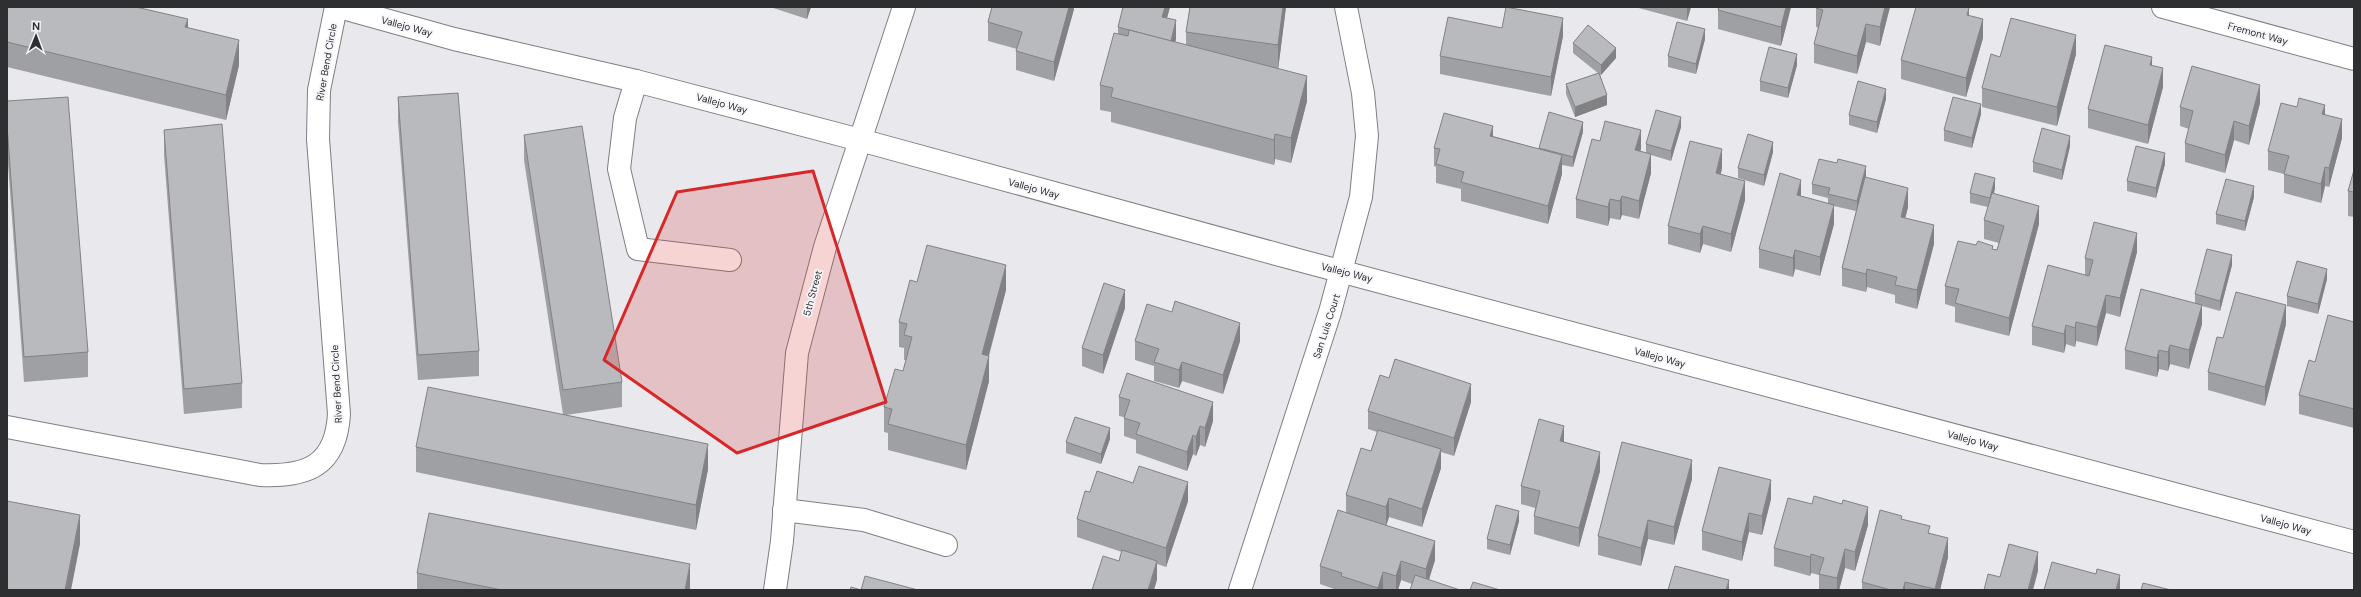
<svg xmlns="http://www.w3.org/2000/svg" width="2361" height="597" font-family="'DM Sans',sans-serif">
<style>
.lines{fill:none;stroke-linecap:round;stroke-linejoin:round}
.minor-casing{stroke:#7f7f83;stroke-width:24}
.minor{stroke:#fff;stroke-width:22}
.wall{fill:#9fa0a3}
.shaded-wall{fill:#828285}
.building{fill:#b9babe;stroke:#828285}
.marked{fill:#d62828;fill-opacity:0.2;stroke:#d62828;stroke-width:3;stroke-linejoin:round}
.labels{text-anchor:middle;stroke-width:3.5;stroke-linejoin:round;paint-order:stroke}
.street-label{font-size:10px;fill:#2e2f30;stroke:#f5f5fa}
</style>
<rect width="100%" height="100%" fill="#e8e8ed"/>
<g class="lines">
<g class="minor-casing">
<g id="minor">
<polyline points="339,7 454,39 636,81 860,140 1302,261 2354,542"/>
<polyline points="2163,7 2354,59"/>
<polyline points="636,81 625,118 619,169 638,249 730,260"/>
<path d="M7 427 260 475C307 477 336 466 339 414L318 139 319 90 336 7"/>
<polyline points="784,510 864,520 946,545"/>
<polyline points="775,590 782,541 797,353 825,247 904,7"/>
<polyline points="1240,590 1330,312 1361,197 1367,136 1363,93 1346,7"/>
</g>
</g>
<use href="#minor" class="minor"/>
</g>
<g class="wall">
<polygon points="7,7 188,28 239,65 226,120 7,67"/>
<polygon points="770,7 811,7 807,19"/>
<polygon points="1074,7 1074,9 1054,81 1016,70 1016,51 1017,49 988,41 988,22"/>
<polygon points="1123,7 1170,7 1167,18 1176,39 1175,42 1186,45 1186,32 1190,7 1286,7 1278,69 1307,101 1291,163 1275,159 1274,165 1111,122 1111,112 1100,110 1100,85 1118,33 1118,27"/>
<polygon points="1635,7 1691,7 1687,21"/>
<polygon points="1719,7 1791,7 1781,46 1718,29 1718,10"/>
<polygon points="1890,7 1880,46 1866,42 1857,74 1814,63 1814,44 1819,28 1816,27 1816,8"/>
<polygon points="1969,15 1983,38 1966,97 1901,79 1901,60"/>
<polygon points="1502,28 1563,36 1551,96 1440,74 1440,56"/>
<polygon points="1705,39 1696,74 1668,67 1668,56"/>
<polygon points="1573,43 1616,58 1601,75 1600,74 1607,105 1575,117 1566,94 1566,84 1598,73 1573,53"/>
<polygon points="2076,54 2057,126 1982,107 1982,88 2000,57"/>
<polygon points="1797,65 1788,98 1760,91 1760,81"/>
<polygon points="2163,87 2148,144 2088,128 2088,109"/>
<polygon points="398,97 479,351 479,376 418,380 398,122"/>
<polygon points="1886,99 1877,133 1849,125 1849,115"/>
<polygon points="7,101 88,352 88,377 24,382 7,150"/>
<polygon points="2260,103 2249,145 2234,140 2225,173 2185,162 2185,143 2189,129 2180,126 2180,107"/>
<polygon points="1981,114 1972,148 1944,141 1944,130"/>
<polygon points="2325,114 2342,138 2329,187 2325,186 2321,203 2284,193 2284,174 2268,170 2268,151"/>
<polygon points="1681,127 1671,161 1651,155 1651,173 1639,219 1622,215 1620,220 1610,218 1608,226 1576,218 1576,199 1600,141 1641,149 1640,151 1646,153 1646,144"/>
<polygon points="164,130 242,383 242,408 184,414 164,155"/>
<polygon points="1583,132 1573,167 1562,165 1562,174 1548,224 1461,201 1461,189 1436,183 1436,167 1434,166 1434,148 1493,136 1539,149 1539,148"/>
<polygon points="524,135 622,382 622,407 566,415 708,469 696,530 416,472 416,447 563,414 524,160"/>
<polygon points="2070,146 2062,180 2033,172 2033,162"/>
<polygon points="1773,152 1764,186 1738,178 1738,168"/>
<polygon points="2165,164 2156,198 2127,191 2127,181"/>
<polygon points="1722,168 1721,174 1745,200 1731,252 1703,244 1700,253 1668,244 1668,226"/>
<polygon points="2354,170 2354,217 2348,216 2348,191"/>
<polygon points="1866,176 1866,178 1908,207 1905,218 1934,244 1917,309 1895,303 1895,295 1867,287 1866,292 1842,286 1842,268 1856,211 1834,206 1834,224 1820,276 1795,269 1793,277 1759,268 1759,249 1801,196 1828,204 1828,198 1812,194 1812,184"/>
<polygon points="1995,188 1994,194 2039,224 2009,336 1955,322 1955,307 1945,304 1945,286 1976,245 1997,250 1999,243 1984,239 1984,220 1988,207 1970,203 1970,193"/>
<polygon points="2254,197 2245,231 2216,224 2216,214"/>
<polygon points="2137,252 2120,317 2106,313 2097,346 2076,341 2075,347 2066,344 2064,353 2032,345 2032,326 2085,275 2085,258"/>
<polygon points="2232,265 2220,311 2202,306 2202,324 2189,369 2170,364 2168,371 2159,369 2157,377 2125,369 2125,350 2195,303 2195,294"/>
<polygon points="2327,279 2318,314 2287,306 2287,296"/>
<polygon points="917,282 1006,290 989,356 989,381 966,470 888,450 888,433 884,432 884,407 903,371 906,360 904,360 904,348 899,347 899,322"/>
<polygon points="1125,308 1103,374 1082,366 1082,348"/>
<polygon points="2354,322 2354,428 2299,414 2299,395 2315,362"/>
<polygon points="2286,324 2265,406 2208,390 2208,372 2223,338"/>
<polygon points="1135,341 1240,341 1223,394 1182,381 1179,388 1154,381 1154,366 1135,360"/>
<polygon points="1119,397 1213,421 1205,447 1200,445 1196,456 1193,454 1187,471 1136,453 1136,440 1124,436 1124,417 1119,416"/>
<polygon points="1471,402 1454,456 1441,452 1441,468 1422,527 1389,517 1386,526 1435,560 1429,580 1412,584 1401,580 1398,590 1337,590 1320,584 1320,566 1346,513 1346,495 1371,451 1377,432 1368,429 1368,411"/>
<polygon points="1110,439 1101,464 1066,453 1066,442"/>
<polygon points="1564,442 1600,471 1579,547 1534,534 1534,516 1535,508 1521,504 1521,486"/>
<polygon points="1692,479 1674,545 1648,539 1641,566 1598,555 1598,536"/>
<polygon points="1090,492 1188,501 1166,567 1157,564 1157,580 1119,561 1122,552 1077,537 1077,519"/>
<polygon points="1771,499 1762,535 1749,532 1742,561 1702,550 1702,531"/>
<polygon points="1902,519 1930,533 1948,557 1940,590 1862,590 1862,582"/>
<polygon points="1519,521 1510,555 1487,549 1487,539"/>
<polygon points="1868,525 1855,571 1845,568 1839,590 1819,590 1819,575 1811,573 1810,576 1774,566 1774,548"/>
<polygon points="417,573 690,590 417,590"/>
</g>
<g class="shaded-wall">
<polygon points="807,7 811,7 807,19"/>
<polygon points="1069,7 1074,7 1074,9 1054,81 1054,62"/>
<polygon points="1165,7 1170,7 1162,36 1162,17"/>
<polygon points="1283,7 1286,7 1278,70 1278,45"/>
<polygon points="1687,7 1691,7 1687,21"/>
<polygon points="1786,7 1791,7 1781,46 1781,27"/>
<polygon points="1885,7 1890,7 1880,46 1880,27"/>
<polygon points="1969,8 1969,27 1967,15"/>
<polygon points="1563,18 1563,36 1551,96 1551,77"/>
<polygon points="188,19 188,44 185,27"/>
<polygon points="1983,19 1983,38 1966,97 1966,78"/>
<polygon points="1176,20 1176,39 1171,60 1171,41"/>
<polygon points="1866,24 1866,42 1857,74 1857,56"/>
<polygon points="1705,29 1705,39 1696,74 1696,64"/>
<polygon points="2076,35 2076,54 2057,126 2057,107"/>
<polygon points="239,40 239,65 226,120 226,95"/>
<polygon points="1616,48 1616,58 1601,75 1601,65"/>
<polygon points="1797,54 1797,65 1788,98 1788,88"/>
<polygon points="2152,57 2152,76 2150,65"/>
<polygon points="2163,68 2163,87 2148,144 2148,125"/>
<polygon points="1307,76 1307,101 1291,163 1291,138"/>
<polygon points="2260,85 2260,103 2249,145 2249,126"/>
<polygon points="1886,89 1886,99 1877,133 1877,122"/>
<polygon points="1607,95 1607,105 1575,117 1575,107"/>
<polygon points="1981,104 1981,114 1972,148 1972,138"/>
<polygon points="2325,105 2325,124 2322,114"/>
<polygon points="1681,117 1681,127 1671,161 1671,151"/>
<polygon points="2342,119 2342,138 2329,187 2329,168"/>
<polygon points="2234,121 2234,140 2225,173 2225,155"/>
<polygon points="1583,122 1583,132 1573,167 1573,157"/>
<polygon points="1493,126 1493,144 1490,136"/>
<polygon points="1641,130 1641,149 1635,169 1635,150"/>
<polygon points="1275,134 1275,159 1274,165 1274,140"/>
<polygon points="2070,136 2070,146 2062,180 2062,170"/>
<polygon points="1773,142 1773,152 1764,186 1764,175"/>
<polygon points="1722,149 1722,168 1716,192 1716,173"/>
<polygon points="2165,153 2165,164 2156,198 2156,188"/>
<polygon points="1651,154 1651,173 1639,219 1639,201"/>
<polygon points="1562,155 1562,174 1548,224 1548,206"/>
<polygon points="1866,166 1866,176 1857,211 1857,201"/>
<polygon points="2325,167 2325,186 2321,203 2321,184"/>
<polygon points="1995,178 1995,188 1990,208 1990,198"/>
<polygon points="1801,180 1801,199 1797,195"/>
<polygon points="1745,181 1745,200 1731,252 1731,234"/>
<polygon points="2254,186 2254,197 2245,231 2245,221"/>
<polygon points="1908,188 1908,207 1901,236 1901,217"/>
<polygon points="1622,196 1622,215 1620,220 1620,201"/>
<polygon points="1610,199 1610,218 1608,226 1608,207"/>
<polygon points="1834,205 1834,224 1820,276 1820,257"/>
<polygon points="2039,206 2039,224 2009,336 2009,318"/>
<polygon points="1934,225 1934,244 1917,309 1917,290"/>
<polygon points="1703,226 1703,244 1700,253 1700,234"/>
<polygon points="2137,233 2137,252 2120,317 2120,298"/>
<polygon points="1795,250 1795,269 1793,277 1793,258"/>
<polygon points="2232,255 2232,265 2220,311 2220,301"/>
<polygon points="1006,265 1006,290 982,380 982,354"/>
<polygon points="1867,269 1867,287 1866,292 1866,274"/>
<polygon points="2327,269 2327,279 2318,314 2318,304"/>
<polygon points="1125,290 1125,308 1103,374 1103,355"/>
<polygon points="2106,295 2106,313 2097,346 2097,327"/>
<polygon points="2202,305 2202,324 2189,369 2189,350"/>
<polygon points="2286,305 2286,324 2265,406 2265,387"/>
<polygon points="2076,322 2076,341 2075,347 2075,328"/>
<polygon points="1240,323 1240,341 1223,394 1223,375"/>
<polygon points="2066,325 2066,344 2064,353 2064,334"/>
<polygon points="2170,345 2170,364 2168,371 2168,352"/>
<polygon points="2159,350 2159,369 2157,377 2157,358"/>
<polygon points="989,356 989,381 966,470 966,445"/>
<polygon points="1182,362 1182,381 1179,388 1179,370"/>
<polygon points="1471,384 1471,402 1454,456 1454,438"/>
<polygon points="1213,402 1213,421 1205,447 1205,428"/>
<polygon points="1200,426 1200,445 1196,456 1196,437"/>
<polygon points="1564,426 1564,445 1560,441"/>
<polygon points="1110,428 1110,439 1101,464 1101,454"/>
<polygon points="1193,435 1193,454 1187,471 1187,452"/>
<polygon points="708,444 708,469 696,530 696,505"/>
<polygon points="1441,449 1441,468 1422,527 1422,509"/>
<polygon points="1600,452 1600,471 1579,547 1579,528"/>
<polygon points="1692,460 1692,479 1674,545 1674,527"/>
<polygon points="1771,480 1771,499 1762,535 1762,516"/>
<polygon points="1188,482 1188,501 1166,567 1166,548"/>
<polygon points="1389,498 1389,517 1386,526 1386,507"/>
<polygon points="1868,507 1868,525 1855,571 1855,552"/>
<polygon points="1519,511 1519,521 1510,555 1510,545"/>
<polygon points="1749,513 1749,532 1742,561 1742,542"/>
<polygon points="80,515 80,544 71,590 65,590"/>
<polygon points="1648,520 1648,539 1641,566 1641,548"/>
<polygon points="1948,538 1948,557 1940,590 1935,590"/>
<polygon points="1435,541 1435,560 1426,588 1426,569"/>
<polygon points="1845,549 1845,568 1839,590 1837,590 1837,578"/>
<polygon points="2038,552 2038,571 2033,590 2028,590"/>
<polygon points="1811,554 1811,573 1810,576 1810,557"/>
<polygon points="1157,561 1157,580 1154,590 1148,590"/>
<polygon points="1401,561 1401,580 1398,590 1396,590 1396,576"/>
<polygon points="690,564 690,590 685,590"/>
<polygon points="1383,572 1383,590 1378,590 1378,588"/>
<polygon points="2120,575 2120,590 2116,590"/>
<polygon points="1729,580 1729,590 1726,590"/>
<polygon points="1905,582 1905,590 1903,590"/>
</g>
<g class="building">
<polygon points="7,7 136,7 188,19 185,27 239,40 226,95 7,42"/>
<polygon points="992,7 1069,7 1054,62 1016,51 1022,32 988,22"/>
<polygon points="1123,7 1165,7 1162,17 1176,20 1171,41 1118,27"/>
<polygon points="1190,7 1283,7 1278,45 1186,32"/>
<polygon points="1506,7 1563,18 1551,77 1440,56 1448,17 1502,28"/>
<polygon points="1719,7 1786,7 1781,27 1718,10"/>
<polygon points="1816,7 1885,7 1880,27 1866,24 1857,56 1814,44 1823,10 1816,8"/>
<polygon points="1916,7 1965,7 1969,8 1967,15 1983,19 1966,78 1901,60"/>
<polygon points="2011,18 2076,35 2057,107 1982,88 1991,54 2000,57"/>
<polygon points="1677,22 1705,29 1696,64 1668,56"/>
<polygon points="1588,25 1616,48 1601,65 1573,43"/>
<polygon points="1129,30 1307,76 1291,138 1275,134 1274,140 1111,97 1113,88 1100,85 1114,33 1128,36"/>
<polygon points="2105,45 2152,57 2150,65 2163,68 2148,125 2088,109"/>
<polygon points="1769,47 1797,54 1788,88 1760,81"/>
<polygon points="2192,66 2260,85 2249,126 2234,121 2225,155 2185,143 2193,111 2180,107"/>
<polygon points="1599,73 1607,95 1575,107 1566,84"/>
<polygon points="1858,81 1886,89 1877,122 1849,115"/>
<polygon points="458,93 479,351 418,355 398,97"/>
<polygon points="68,97 88,352 24,357 7,125 7,101"/>
<polygon points="1953,97 1981,104 1972,138 1944,130"/>
<polygon points="2299,98 2325,105 2322,114 2342,119 2329,168 2325,167 2321,184 2284,174 2289,156 2268,151 2281,103 2297,107"/>
<polygon points="1656,110 1681,117 1671,151 1646,144"/>
<polygon points="1549,112 1583,122 1573,157 1539,148"/>
<polygon points="1444,113 1493,126 1490,136 1562,155 1548,206 1461,182 1464,172 1436,164 1440,149 1434,148"/>
<polygon points="1605,121 1641,130 1635,150 1651,154 1639,201 1622,196 1620,201 1610,199 1608,207 1576,199 1592,139 1600,141"/>
<polygon points="222,124 242,383 184,389 164,130"/>
<polygon points="582,126 622,382 563,390 524,135"/>
<polygon points="2042,128 2070,136 2062,170 2033,162"/>
<polygon points="1748,134 1773,142 1764,175 1738,168"/>
<polygon points="1690,141 1722,149 1716,173 1745,181 1731,234 1703,226 1700,234 1668,226"/>
<polygon points="2136,146 2165,153 2156,188 2127,181"/>
<polygon points="1819,159 1837,163 1838,159 1866,166 1857,201 1828,194 1830,188 1812,184"/>
<polygon points="2354,170 2354,192 2348,191"/>
<polygon points="1780,173 1801,180 1797,195 1834,205 1820,257 1795,250 1793,258 1759,249"/>
<polygon points="1975,173 1995,178 1990,198 1970,193"/>
<polygon points="1865,177 1908,188 1901,217 1934,225 1917,290 1895,285 1897,277 1867,269 1866,274 1842,268"/>
<polygon points="2226,179 2254,186 2245,221 2216,214"/>
<polygon points="1992,193 2039,206 2009,318 1955,303 1959,289 1945,286 1958,241 1976,245 1978,241 1993,246 1992,249 1997,250 2004,226 1984,220"/>
<polygon points="2094,222 2137,233 2120,298 2106,295 2097,327 2076,322 2075,328 2066,325 2064,334 2032,326 2048,265 2089,276 2093,260 2085,258"/>
<polygon points="927,245 1006,265 982,354 989,356 966,445 888,424 892,409 884,407 895,369 903,371 912,337 904,335 907,324 899,322 910,280 917,282"/>
<polygon points="2207,249 2232,255 2220,301 2195,294"/>
<polygon points="2297,261 2327,269 2318,304 2287,296"/>
<polygon points="1104,283 1125,290 1103,355 1082,348"/>
<polygon points="2141,289 2202,305 2189,350 2170,345 2168,352 2159,350 2157,358 2125,350"/>
<polygon points="2236,292 2286,305 2265,387 2208,372 2217,337 2223,338"/>
<polygon points="1175,301 1240,323 1223,375 1182,362 1179,370 1154,362 1159,349 1135,341 1147,304 1172,312"/>
<polygon points="2328,315 2354,322 2354,409 2299,395 2309,360 2315,362"/>
<polygon points="1395,359 1471,384 1454,438 1368,411 1380,375 1389,378"/>
<polygon points="1127,373 1213,402 1205,428 1200,426 1196,437 1193,435 1187,452 1136,434 1140,423 1124,418 1130,400 1119,397"/>
<polygon points="428,387 708,444 696,505 416,447"/>
<polygon points="1075,417 1110,428 1101,454 1066,442"/>
<polygon points="1539,419 1564,426 1560,441 1600,452 1579,528 1534,516 1540,491 1521,486"/>
<polygon points="1378,430 1441,449 1422,509 1389,498 1386,507 1346,495 1361,448 1371,451"/>
<polygon points="1622,442 1692,460 1674,527 1648,520 1641,548 1598,536"/>
<polygon points="1139,466 1188,482 1166,548 1077,519 1085,491 1090,492 1097,471 1133,483"/>
<polygon points="1719,467 1771,480 1762,516 1749,513 1742,542 1702,531"/>
<polygon points="1814,496 1842,504 1843,500 1868,507 1855,552 1845,549 1837,578 1819,574 1824,558 1811,554 1810,557 1774,548 1788,498 1812,504"/>
<polygon points="7,501 80,515 65,590 7,590"/>
<polygon points="1496,505 1519,511 1510,545 1487,539"/>
<polygon points="1338,510 1435,541 1426,569 1401,561 1396,576 1383,572 1378,588 1341,576 1342,573 1320,566"/>
<polygon points="1880,510 1902,516 1901,519 1930,526 1928,533 1948,538 1935,589 1905,582 1903,590 1891,590 1862,582"/>
<polygon points="429,513 690,564 685,590 502,590 417,573"/>
<polygon points="2009,544 2038,552 2028,590 1984,590 1988,574 2000,577"/>
<polygon points="1122,550 1157,561 1148,590 1092,590 1103,556 1119,561"/>
<polygon points="2052,562 2096,574 2097,569 2120,575 2116,590 2044,590"/>
<polygon points="1675,566 1729,580 1726,590 1668,590"/>
<polygon points="1415,575 1460,590 1410,590"/>
<polygon points="865,576 918,590 850,590 851,587 861,590"/>
<polygon points="1473,582 1500,590 1470,590"/>
<polygon points="2143,583 2171,590 2141,590"/>
</g>
<path class="marked" d="M813 171 886 402 737 453 604 360 677 192Z"/>
<g class="labels">
<g class="street-label">
<text transform="translate(407 26) rotate(15)" y="4">Vallejo Way</text>
<text transform="translate(2258 33) rotate(15)" y="4">Fremont Way</text>
<text transform="translate(326 62) rotate(-80)" y="4">River Bend Circle</text>
<text transform="translate(722 103) rotate(15)" y="4">Vallejo Way</text>
<text transform="translate(1034 188) rotate(15)" y="4">Vallejo Way</text>
<text transform="translate(1347 272) rotate(14)" y="4">Vallejo Way</text>
<text transform="translate(812 293) rotate(-75)" y="4">5th Street</text>
<text transform="translate(1326 326) rotate(-72)" y="4">San Luis Court</text>
<text transform="translate(1660 357) rotate(15)" y="4">Vallejo Way</text>
<text transform="translate(336 384) rotate(-93)" y="4">River Bend Circle</text>
<text transform="translate(1973 440) rotate(15)" y="4">Vallejo Way</text>
<text transform="translate(2286 524) rotate(15)" y="4">Vallejo Way</text>
</g>
</g>
<rect width="2361" height="597" fill="none" stroke="#2e2f30" stroke-width="16"/>
<g transform="translate(36 36) rotate(1)" stroke="#f5f5fa" stroke-width="3" paint-order="stroke">
<path d="M0-3L7 15L0 10L-7 15Z" fill="#2e2f30"/>
<text y="-6" font-size="11" font-weight="bold" text-anchor="middle" fill="#2e2f30">N</text>
</g>
</svg>
